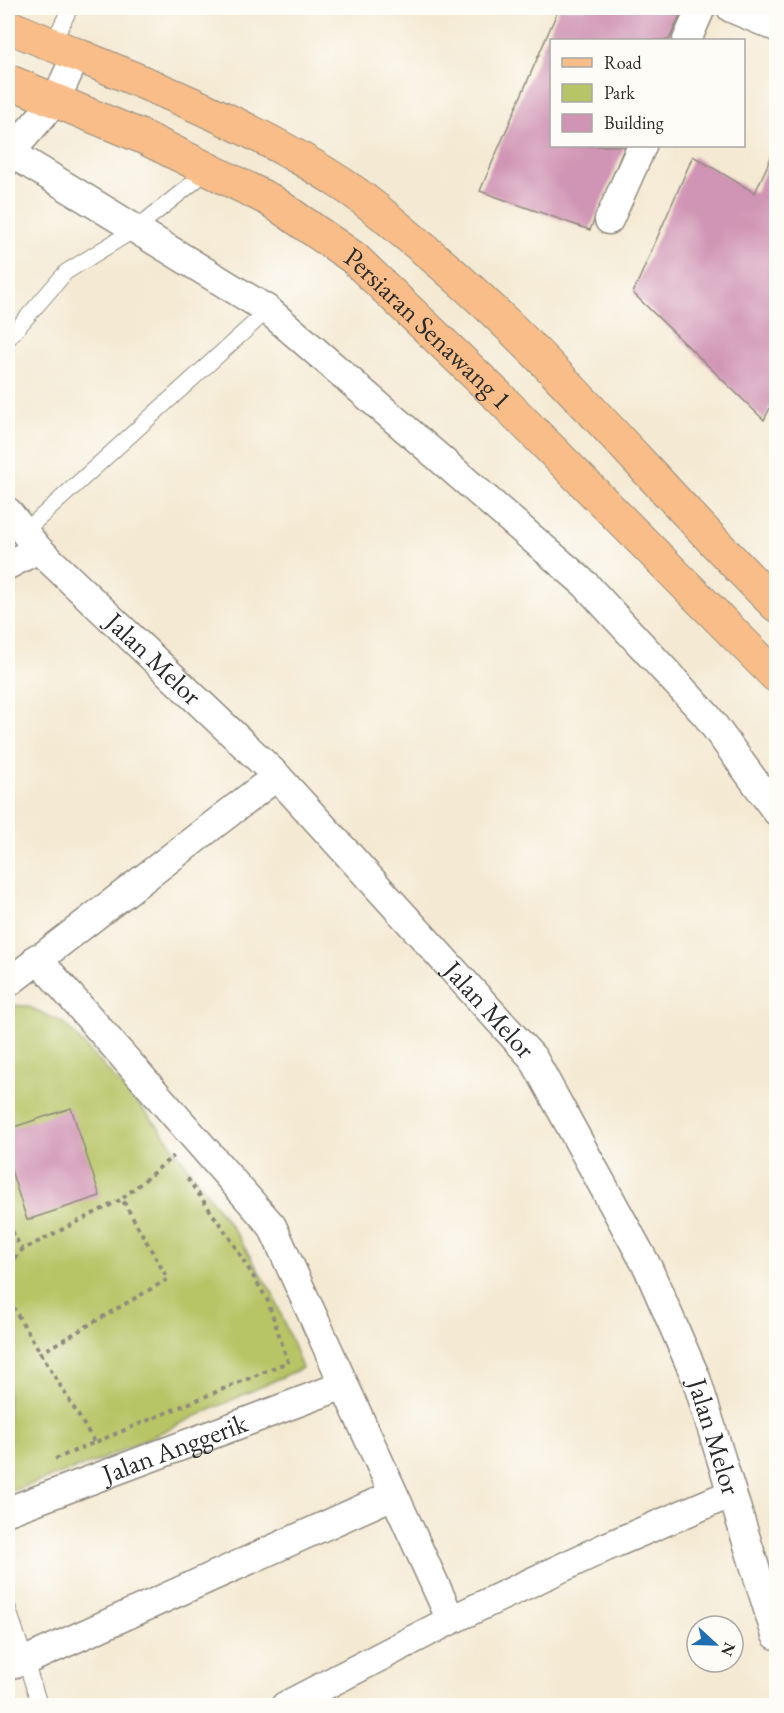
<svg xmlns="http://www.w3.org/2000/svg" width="784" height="1713" font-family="'EB Garamond',serif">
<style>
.green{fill:#b7c566;stroke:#717848;stroke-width:1.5}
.building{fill:#d094b4}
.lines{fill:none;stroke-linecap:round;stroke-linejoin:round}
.lane-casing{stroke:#908a7e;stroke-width:17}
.street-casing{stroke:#908a7e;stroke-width:31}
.primary-casing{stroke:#908a7e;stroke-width:35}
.path{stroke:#908a7e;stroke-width:4;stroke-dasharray:4.5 4.5;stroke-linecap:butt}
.lane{stroke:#fff;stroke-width:15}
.street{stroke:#fff;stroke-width:28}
.primary{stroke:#f8bd88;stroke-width:33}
.labels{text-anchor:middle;stroke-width:5;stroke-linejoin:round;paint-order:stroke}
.street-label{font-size:27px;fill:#2b2b2b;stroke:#fdfcf7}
</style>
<rect width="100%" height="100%" fill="#fdfcf7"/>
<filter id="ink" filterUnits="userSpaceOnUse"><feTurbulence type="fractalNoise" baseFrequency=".0167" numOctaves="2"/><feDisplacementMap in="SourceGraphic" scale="12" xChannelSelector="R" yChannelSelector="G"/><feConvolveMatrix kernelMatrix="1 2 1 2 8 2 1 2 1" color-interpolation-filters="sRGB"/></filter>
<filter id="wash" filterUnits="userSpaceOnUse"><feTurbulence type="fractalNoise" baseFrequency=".008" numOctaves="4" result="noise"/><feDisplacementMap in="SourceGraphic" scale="24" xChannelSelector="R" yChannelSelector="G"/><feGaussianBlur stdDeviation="1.35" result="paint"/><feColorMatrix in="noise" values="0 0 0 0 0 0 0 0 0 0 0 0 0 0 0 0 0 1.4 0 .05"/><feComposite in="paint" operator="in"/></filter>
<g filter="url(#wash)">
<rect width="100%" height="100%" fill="#f4e9d2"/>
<polygon class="green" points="8,1005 27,1006 64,1023 157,1125 237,1235 273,1294 302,1368 98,1461 8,1492"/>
<g id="blocks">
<g class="building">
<polygon points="559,8 683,8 669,40 552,40 552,146 625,146 590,230 480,191"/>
<polygon points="776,146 776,396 764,420 633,293 693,156 755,193"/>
<polygon points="71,1108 100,1196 27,1220 8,1161 8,1129"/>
</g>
</g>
</g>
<g filter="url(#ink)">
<use href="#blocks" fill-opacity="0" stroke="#908a7e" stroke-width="1.5"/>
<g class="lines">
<g class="lane-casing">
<g id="lane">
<polyline points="52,45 70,8"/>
<polyline points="8,339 66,272 134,230 209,170"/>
<polyline points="24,532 268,310"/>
<polyline points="8,1608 40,1706"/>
</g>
</g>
<g class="street-casing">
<g id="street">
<polyline points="731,8 776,27"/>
<polyline points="687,40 701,8"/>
<polyline points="8,151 268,310 585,584 707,716 776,811"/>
<polyline points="8,155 55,101 76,56"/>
<polyline points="609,220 642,146"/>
<path id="s1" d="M8 512 38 549 277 776 533 1058 648 1268 696 1378 776 1635"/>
<polyline points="8,565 38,549"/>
<polyline points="37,958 272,1226 451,1620"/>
<polyline points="8,983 277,776"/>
<path id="s2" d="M8 1511 344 1385"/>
<polyline points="8,1665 25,1661 393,1495"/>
<polyline points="285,1706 451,1620 606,1547 730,1494"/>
</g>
</g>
<g class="primary-casing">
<g id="primary">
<path d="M8 26C122 75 244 118 348 188 371 203 392 223 413 240 547 349 654 485 776 605"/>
<path id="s3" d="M8 81 145 138 270 200 354 258 498 396 776 676"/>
</g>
</g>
<g class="path">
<polyline points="8,1223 22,1250"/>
<polyline points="8,1265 22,1250 122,1199"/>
<polyline points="8,1299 95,1443"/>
<polyline points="39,1354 168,1279 122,1199 172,1157 173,1159"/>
<polyline points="55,1459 288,1362 267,1299 231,1240 185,1175"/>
</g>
<use href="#lane" class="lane"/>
<use href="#street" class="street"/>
<use href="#primary" class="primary"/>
</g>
</g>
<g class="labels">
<g class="street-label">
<text dy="9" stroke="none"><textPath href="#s3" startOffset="492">Persiaran Senawang 1</textPath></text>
<text dy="9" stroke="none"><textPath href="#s1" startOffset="207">Jalan Melor</textPath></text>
<text dy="9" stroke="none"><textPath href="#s1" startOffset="693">Jalan Melor</textPath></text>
<text dy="9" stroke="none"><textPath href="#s1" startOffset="1179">Jalan Melor</textPath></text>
<text dy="9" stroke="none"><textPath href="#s2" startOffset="178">Jalan Anggerik</textPath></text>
</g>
</g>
<rect width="784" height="1713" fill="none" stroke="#fdfcf7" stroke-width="30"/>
<rect x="550" y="39" width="195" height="108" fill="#fdfcf7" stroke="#a9a8a5" stroke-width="1.5"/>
<rect x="562" y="58" width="30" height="9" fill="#f8bd88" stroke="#a9a8a5" stroke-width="1.5"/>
<text x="604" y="69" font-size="18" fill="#2b2b2b">Road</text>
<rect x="562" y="84" width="30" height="18" fill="#b7c566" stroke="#a9a8a5" stroke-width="1.5"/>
<text x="604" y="99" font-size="18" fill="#2b2b2b">Park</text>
<rect x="562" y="114" width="30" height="18" fill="#d094b4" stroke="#a9a8a5" stroke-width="1.5"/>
<text x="604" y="129" font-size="18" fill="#2b2b2b">Building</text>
<g transform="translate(715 1644) rotate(112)"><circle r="28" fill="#fdfcf7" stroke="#a9a8a5" stroke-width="1.5"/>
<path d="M0-4.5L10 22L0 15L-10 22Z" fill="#1f6fb2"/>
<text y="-9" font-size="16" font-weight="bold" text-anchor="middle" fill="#2b2b2b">N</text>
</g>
</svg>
